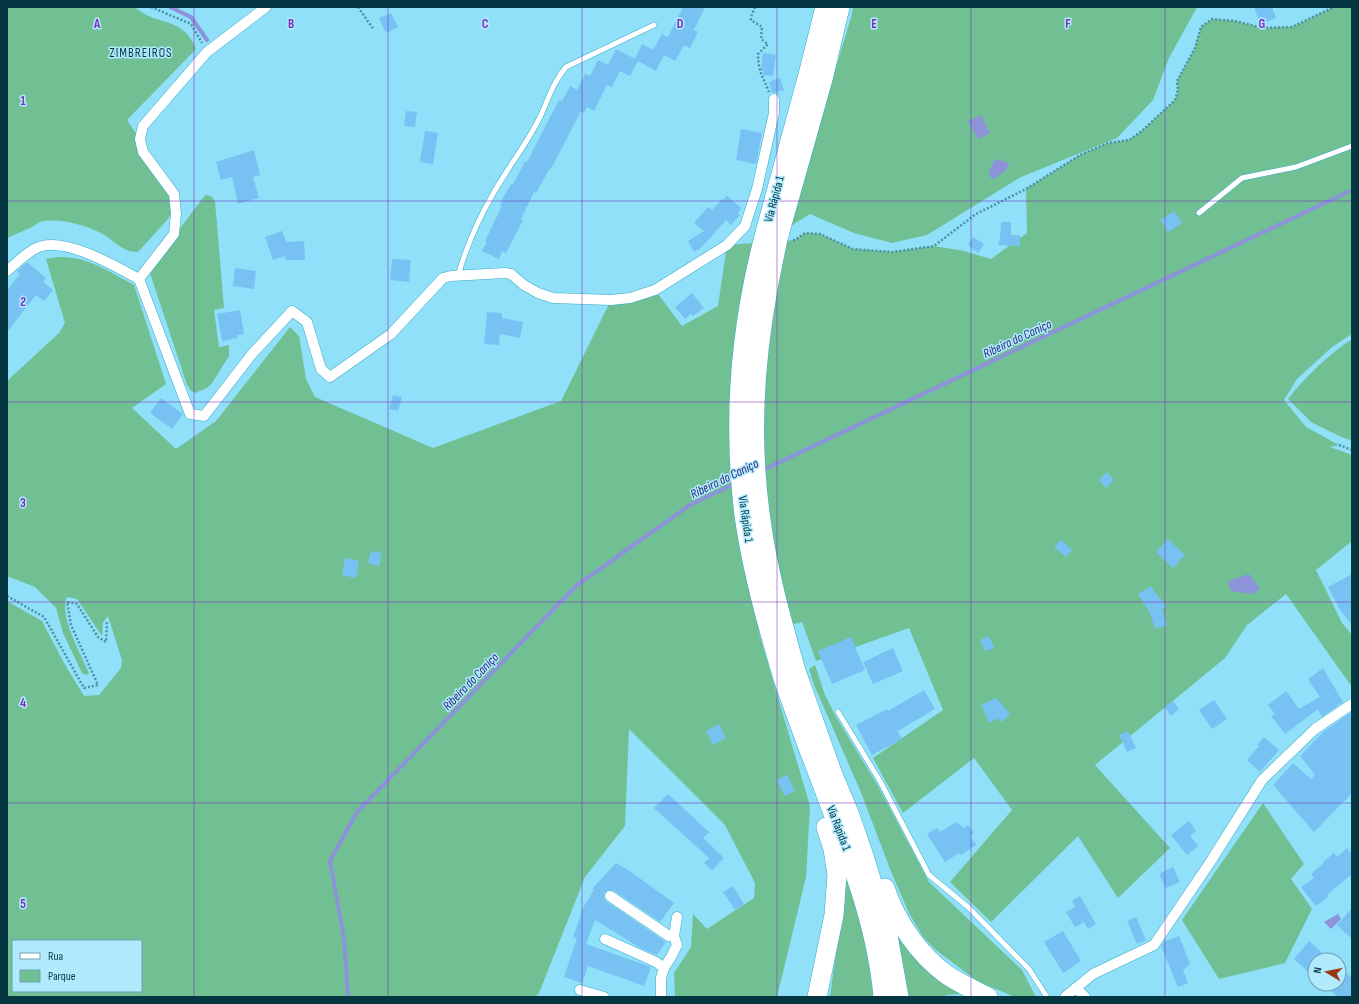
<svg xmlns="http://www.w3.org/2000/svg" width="1359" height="1004" font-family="'Sofia Sans Condensed',sans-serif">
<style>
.green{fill:#70c094;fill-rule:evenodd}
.water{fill:#8c93d9}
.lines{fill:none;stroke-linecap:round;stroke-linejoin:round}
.stream{stroke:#8c93d9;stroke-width:4}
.building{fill:#77c2f3}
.lane-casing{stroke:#3aabc8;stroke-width:6}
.street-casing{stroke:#3aabc8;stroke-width:11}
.highway-casing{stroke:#3aabc8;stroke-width:20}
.path{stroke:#4e90a3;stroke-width:2.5;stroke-dasharray:2 2;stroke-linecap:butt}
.lane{stroke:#fff;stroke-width:5}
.street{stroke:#fff;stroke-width:10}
.highway{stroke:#fff;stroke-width:19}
.highway-bridge-casing{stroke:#3aabc8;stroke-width:20;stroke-linecap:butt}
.highway-bridge{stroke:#fff;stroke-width:19}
.grid{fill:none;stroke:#7b2cbf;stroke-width:1;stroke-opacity:0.55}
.labels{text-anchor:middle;stroke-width:3;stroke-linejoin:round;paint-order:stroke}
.street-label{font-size:12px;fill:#053743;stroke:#b0eafc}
.neighbourhood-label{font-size:13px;letter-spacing:1px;fill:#053743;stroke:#b0eafc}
.water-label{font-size:13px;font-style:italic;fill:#2d297a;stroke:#b0eafc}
.grid-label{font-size:13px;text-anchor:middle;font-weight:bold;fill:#7b2cbf;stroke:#b0eafc;stroke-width:3;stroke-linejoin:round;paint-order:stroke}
</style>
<rect width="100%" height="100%" fill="#8fe0f8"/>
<g class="green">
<path d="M7 7H135C156 27 183 15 196 49L127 120 166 178 173 209 168 219 138 252C124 252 117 244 106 236 90 226 59 217 40 222 38 223 35 225 32 227 24 231 15 234 7 238Z"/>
<polygon points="853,7 1197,7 1169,58 1153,100 1117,138 1021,177 927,235 892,243 854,233 810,214 789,227 813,142 851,18"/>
<path d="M1334 7H1352V334L1332 347 1297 379 1284 400 1306 427 1339 445 1330 447 1352 455V541L1316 570 1342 623 1352 635V687L1286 594 1247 625 1225 658 1095 765 1170 848 1118 898 1078 836 991 922 950 882 1012 810 974 758 903 813 873 758 943 710 909 628 816 661 802 622 759 633 810 806 806 877 777 997H675L674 973 691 947 693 914 707 929 754 898 755 883 725 825 629 729 625 826 585 877 539 993 535 997H7V601L42 621 64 663 84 696 99 695 121 668 122 660 108 616 103 622 102 636 77 599 67 597C58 615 82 656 89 673L86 675 82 673 63 633 56 608 35 587 7 576V381L59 333 65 323 46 259C80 251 105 270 134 285L166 384 132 408 176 449 216 421 290 327 299 336 306 379 315 397 433 448 561 401 611 300 655 290 682 326 718 306 727 245 795 240 805 233 820 234 853 249 892 252 934 246 964 251 991 259 1027 233 1026 189 1080 155 1108 143 1129 140 1142 131 1175 100 1178 90 1177 81 1195 48 1201 27 1212 19 1235 21 1262 28 1292 27ZM13 941H141V991H13Z"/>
<polygon points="206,195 211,196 215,201 224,308 214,310 219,347 229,345 229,356 212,383 207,388 195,393 191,391 187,385 149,270 202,199"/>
<path d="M1352 339V441L1339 436 1311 422 1288 399C1306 376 1327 356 1352 339Z"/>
<polygon points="815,665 825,695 836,717 878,786 929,882 1022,970 1036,997 1015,997 977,981 936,950 923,937 909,913 892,874 860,790 814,685 809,669"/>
<polygon points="1263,803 1304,864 1291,879 1312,909 1285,963 1219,979 1182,920"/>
<polygon points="847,871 861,917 874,997 830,997"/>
<polygon points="894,918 969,993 947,995 943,997 905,997"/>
</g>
<g class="water">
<polygon points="981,115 990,133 978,139 968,121"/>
<polygon points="995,159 1010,163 1005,171 993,179 990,177 989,171"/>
<polygon points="1249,574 1260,588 1253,594 1231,591 1228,581"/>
<polygon points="1338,914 1341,919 1331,929 1324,922"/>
</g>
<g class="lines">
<g class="stream">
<polyline points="170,7 191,17 207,40"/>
<polyline points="761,471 1352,190"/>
<polyline points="348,997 344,938 330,861 357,812 576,586 690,505 736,483"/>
</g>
</g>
<g class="building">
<polygon points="683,7 705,7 694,30 698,32 690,48 684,45 675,61 664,55 656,71 638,61 630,76 620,71 612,87 607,85 594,111 587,107 584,113 581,111 551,169 550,168 536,193 534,192 521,219 523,220 506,253 502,251 499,259 482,251 487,242 485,241 502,206 500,205 504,196 511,184 513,185 525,161 527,162 559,100 562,101 570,86 577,90 585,74 590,76 598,60 608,65 616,49 635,59 642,44 653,50 662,34 668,37"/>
<polygon points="1254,7 1272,7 1276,18 1260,24"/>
<polygon points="391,13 398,27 386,33 379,18"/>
<polygon points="763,53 776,55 773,76 763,75 764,71 761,71"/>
<polygon points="780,78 784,90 772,93 769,82"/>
<polygon points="406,111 417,112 415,127 404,126"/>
<polygon points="741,129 762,133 756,164 736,160"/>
<polygon points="425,131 438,133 433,164 420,162"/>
<polygon points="254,150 260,175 253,177 259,198 238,204 232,177 221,180 216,162"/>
<polygon points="727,196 741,208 738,213 740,215 731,225 726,220 701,248 694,252 688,241 704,231 694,223 708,207 712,210 722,199 723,200"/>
<polygon points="1174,211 1182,223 1168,232 1160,220"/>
<polygon points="1001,222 1011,222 1011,235 1020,235 1020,246 998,245 1000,239"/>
<polygon points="282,231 286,242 304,241 305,260 286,260 285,256 273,260 265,237"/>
<polygon points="973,237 984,244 978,253 968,245"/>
<polygon points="392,259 411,260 409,282 390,280"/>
<polygon points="27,262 46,278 43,282 53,290 44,301 36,295 7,332 7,290 20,274 17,271"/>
<polygon points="235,268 256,271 254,289 233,286"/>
<polygon points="692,293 704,308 693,316 691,314 685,319 675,307"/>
<polygon points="240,310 244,334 237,335 237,338 222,341 217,314"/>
<polygon points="487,312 502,313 502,318 523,322 520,338 500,334 499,345 484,344"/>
<polygon points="393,395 402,397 398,411 389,409"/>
<polygon points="161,398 183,414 172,429 150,413"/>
<polygon points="1107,472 1114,480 1106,488 1099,480"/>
<polygon points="1168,539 1185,555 1173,568 1156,552"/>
<polygon points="1061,540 1072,550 1066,557 1054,547"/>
<polygon points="371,551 382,553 379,566 368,563"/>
<polygon points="345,558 359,561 356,578 342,575"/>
<polygon points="1352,574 1352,625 1340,610 1328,587"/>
<polygon points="1151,586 1166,607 1162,609 1167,625 1155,629 1150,613 1138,594"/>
<polygon points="989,636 994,648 985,651 980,640"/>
<polygon points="851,637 865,670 832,684 818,651"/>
<polygon points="893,648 903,671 873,684 863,662"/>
<polygon points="1323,668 1343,702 1322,717 1318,709 1285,734 1271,716 1275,714 1268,705 1286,691 1299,709 1320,697 1308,679"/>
<polygon points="924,690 935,709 898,731 902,739 872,755 856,725 887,709 888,711"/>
<polygon points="996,698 1010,714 1001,722 998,718 989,723 981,705"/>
<polygon points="1214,700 1227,719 1212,729 1199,710"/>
<polygon points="1173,701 1179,709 1171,716 1165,707"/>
<polygon points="1350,713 1352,717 1352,793 1314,832 1273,785 1293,763 1311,779 1315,775 1300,756 1323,732"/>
<polygon points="719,724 726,738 713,745 706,731"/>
<polygon points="1128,731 1136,748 1127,752 1119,735"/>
<polygon points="1264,737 1279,750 1260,772 1247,760 1259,746 1257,745"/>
<polygon points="787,775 795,791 785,796 777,780"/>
<polygon points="668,794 709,832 703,838 724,858 712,870 704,863 709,858 654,808"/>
<polygon points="1189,821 1196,831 1190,836 1198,846 1187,855 1171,835"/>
<polygon points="956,822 964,828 968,825 974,833 970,836 976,845 961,855 959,853 945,862 927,834 937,828 940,832"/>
<polygon points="1347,848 1352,854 1352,874 1327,895 1328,897 1316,906 1301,887 1314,878 1311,874 1324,863 1323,862 1334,853 1337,857"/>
<polygon points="616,863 631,872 674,903 660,922 614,891 608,890 604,893 604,898 606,901 666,942 657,955 642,949 595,920 586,944 651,967 644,986 588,966 582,983 564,977 577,938 573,937 582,912 581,911 594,890 592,889"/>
<polygon points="1173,867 1180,882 1166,888 1159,874"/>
<polygon points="733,886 744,904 735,910 723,892"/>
<polygon points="1080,896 1096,924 1088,929 1084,922 1075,927 1066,912 1075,907 1072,901"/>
<polygon points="1352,908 1352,939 1337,925"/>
<polygon points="1136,917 1146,940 1137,944 1127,921"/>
<polygon points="1063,931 1081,961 1063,973 1044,942"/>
<polygon points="1179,936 1190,964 1183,970 1188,983 1178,987 1161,946 1164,942"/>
<polygon points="1309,941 1330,960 1315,960 1315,978 1294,959"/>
<polygon points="1339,966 1352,978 1352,997 1338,997 1324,984 1339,984"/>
</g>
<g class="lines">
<g class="lane-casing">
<g id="lane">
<polyline points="1199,213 1242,178 1296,167 1352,146"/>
<path d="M458 276C466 247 479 218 494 192 508 168 525 146 538 121 547 104 552 83 566 67L654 25"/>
<polyline points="838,712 880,781 929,875 968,907 1029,969 1047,997"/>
</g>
</g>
<g class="street-casing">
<g id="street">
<path d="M7 271C17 263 29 249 42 246 69 239 115 266 139 279L190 414 204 416 252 354 292 311 307 322 321 369 330 377 391 334 443 278 451 276 505 273 511 274 524 285 538 293 553 298 611 300 630 298 655 290 727 245 745 226 757 189 774 113V99"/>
<polyline points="139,279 174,234 176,214 174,194 143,152 140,139 143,126 207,52 266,7"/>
<polyline points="610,896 669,936 674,936"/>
<polyline points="605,939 656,962 664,968"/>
<polyline points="1076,988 1085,997"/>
<polyline points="580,990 604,997"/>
<polyline points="661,997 661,978 664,968 671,957 677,945 674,936 677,917"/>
<polyline points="1065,997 1093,974 1154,945 1209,864 1262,780 1315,729 1352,704"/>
</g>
</g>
<g class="highway-casing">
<g id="highway">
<polyline points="765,233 809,71 825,7"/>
<polyline points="779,235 823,79 840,7"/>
<polyline points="796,671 833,775 849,813 864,856 888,936 899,997"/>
<path d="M782 675C795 714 810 753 825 792 850 858 877 926 883 997"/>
<path d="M885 888C896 921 918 954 947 975 959 983 974 990 988 997"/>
<polyline points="817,997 834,915 837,875 833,849 826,827"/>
</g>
</g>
<g class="path">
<polyline points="151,7 191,24 202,43"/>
<polyline points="358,7 374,30"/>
<path d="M755 7 751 17V20L762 27 761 39 768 44 758 54C758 71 763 77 769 92"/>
<polyline points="793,240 795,240 805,233 820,234 853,249 892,252 934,246 976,214 1026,189 1080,155 1108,143 1129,140 1142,131 1175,100 1178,90 1177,81 1195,48 1201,27 1212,19 1235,21 1262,28 1292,27 1334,7"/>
<polyline points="1339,445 1352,450"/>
<polyline points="7,596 44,617 84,688 98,685 71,625 67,602 77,604 98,637 106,642 107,622"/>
</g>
<use href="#lane" class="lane"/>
<use href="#street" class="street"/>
<use href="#highway" class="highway"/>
<g class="highway-bridge-casing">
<g id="highway-bridge">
<path d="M765 233C743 315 734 400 741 485 742 497 743 510 745 522 753 574 767 624 782 675"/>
<path d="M779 235C757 331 747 422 761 520 768 572 782 621 796 671"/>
</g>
</g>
<use href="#highway-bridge" class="highway-bridge"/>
</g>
<path class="grid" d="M194 7V997M388 7V997M582 7V997M777 7V997M971 7V997M1165 7V997M7 201H1352M7 402H1352M7 602H1352M7 803H1352"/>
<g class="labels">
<g class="street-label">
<text transform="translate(774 199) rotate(-75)" y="4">Via Rápida 1</text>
<text transform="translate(746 519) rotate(82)" y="4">Via Rápida 1</text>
<text transform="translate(839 828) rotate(69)" y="4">Via Rápida 1</text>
</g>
<g class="neighbourhood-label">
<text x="141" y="57">ZIMBREIROS</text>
</g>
<g class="water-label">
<text transform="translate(1017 338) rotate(-25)" y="5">Ribeira do Caniço</text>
<text transform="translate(724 478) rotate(-26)" y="5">Ribeira do Caniço</text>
<text transform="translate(470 681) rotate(-46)" y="5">Ribeira do Caniço</text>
</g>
</g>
<g class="grid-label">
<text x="97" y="28">A</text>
<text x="291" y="28">B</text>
<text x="485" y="28">C</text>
<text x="680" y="28">D</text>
<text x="874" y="28">E</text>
<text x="1068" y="28">F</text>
<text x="1262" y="28">G</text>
<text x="23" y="105">1</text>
<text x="23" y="306">2</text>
<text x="23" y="507">3</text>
<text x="23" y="707">4</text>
<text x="23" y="908">5</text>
</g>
<rect width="1359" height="1004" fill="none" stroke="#053743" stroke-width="16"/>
<rect x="12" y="940" width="130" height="52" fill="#b0eafc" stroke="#6ca2b2"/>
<rect x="20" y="953" width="20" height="6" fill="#ffffff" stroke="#6ca2b2"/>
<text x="48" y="960" font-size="12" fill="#053743">Rua</text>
<rect x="20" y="970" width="20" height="12" fill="#70c094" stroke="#6ca2b2"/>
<text x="48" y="980" font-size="12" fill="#053743">Parque</text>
<g transform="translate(1327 972) rotate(280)"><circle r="19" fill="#b0eafc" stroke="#6ca2b2"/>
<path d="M0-3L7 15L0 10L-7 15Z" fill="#9c360f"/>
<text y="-6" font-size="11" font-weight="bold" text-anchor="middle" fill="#053743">N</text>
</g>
</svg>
